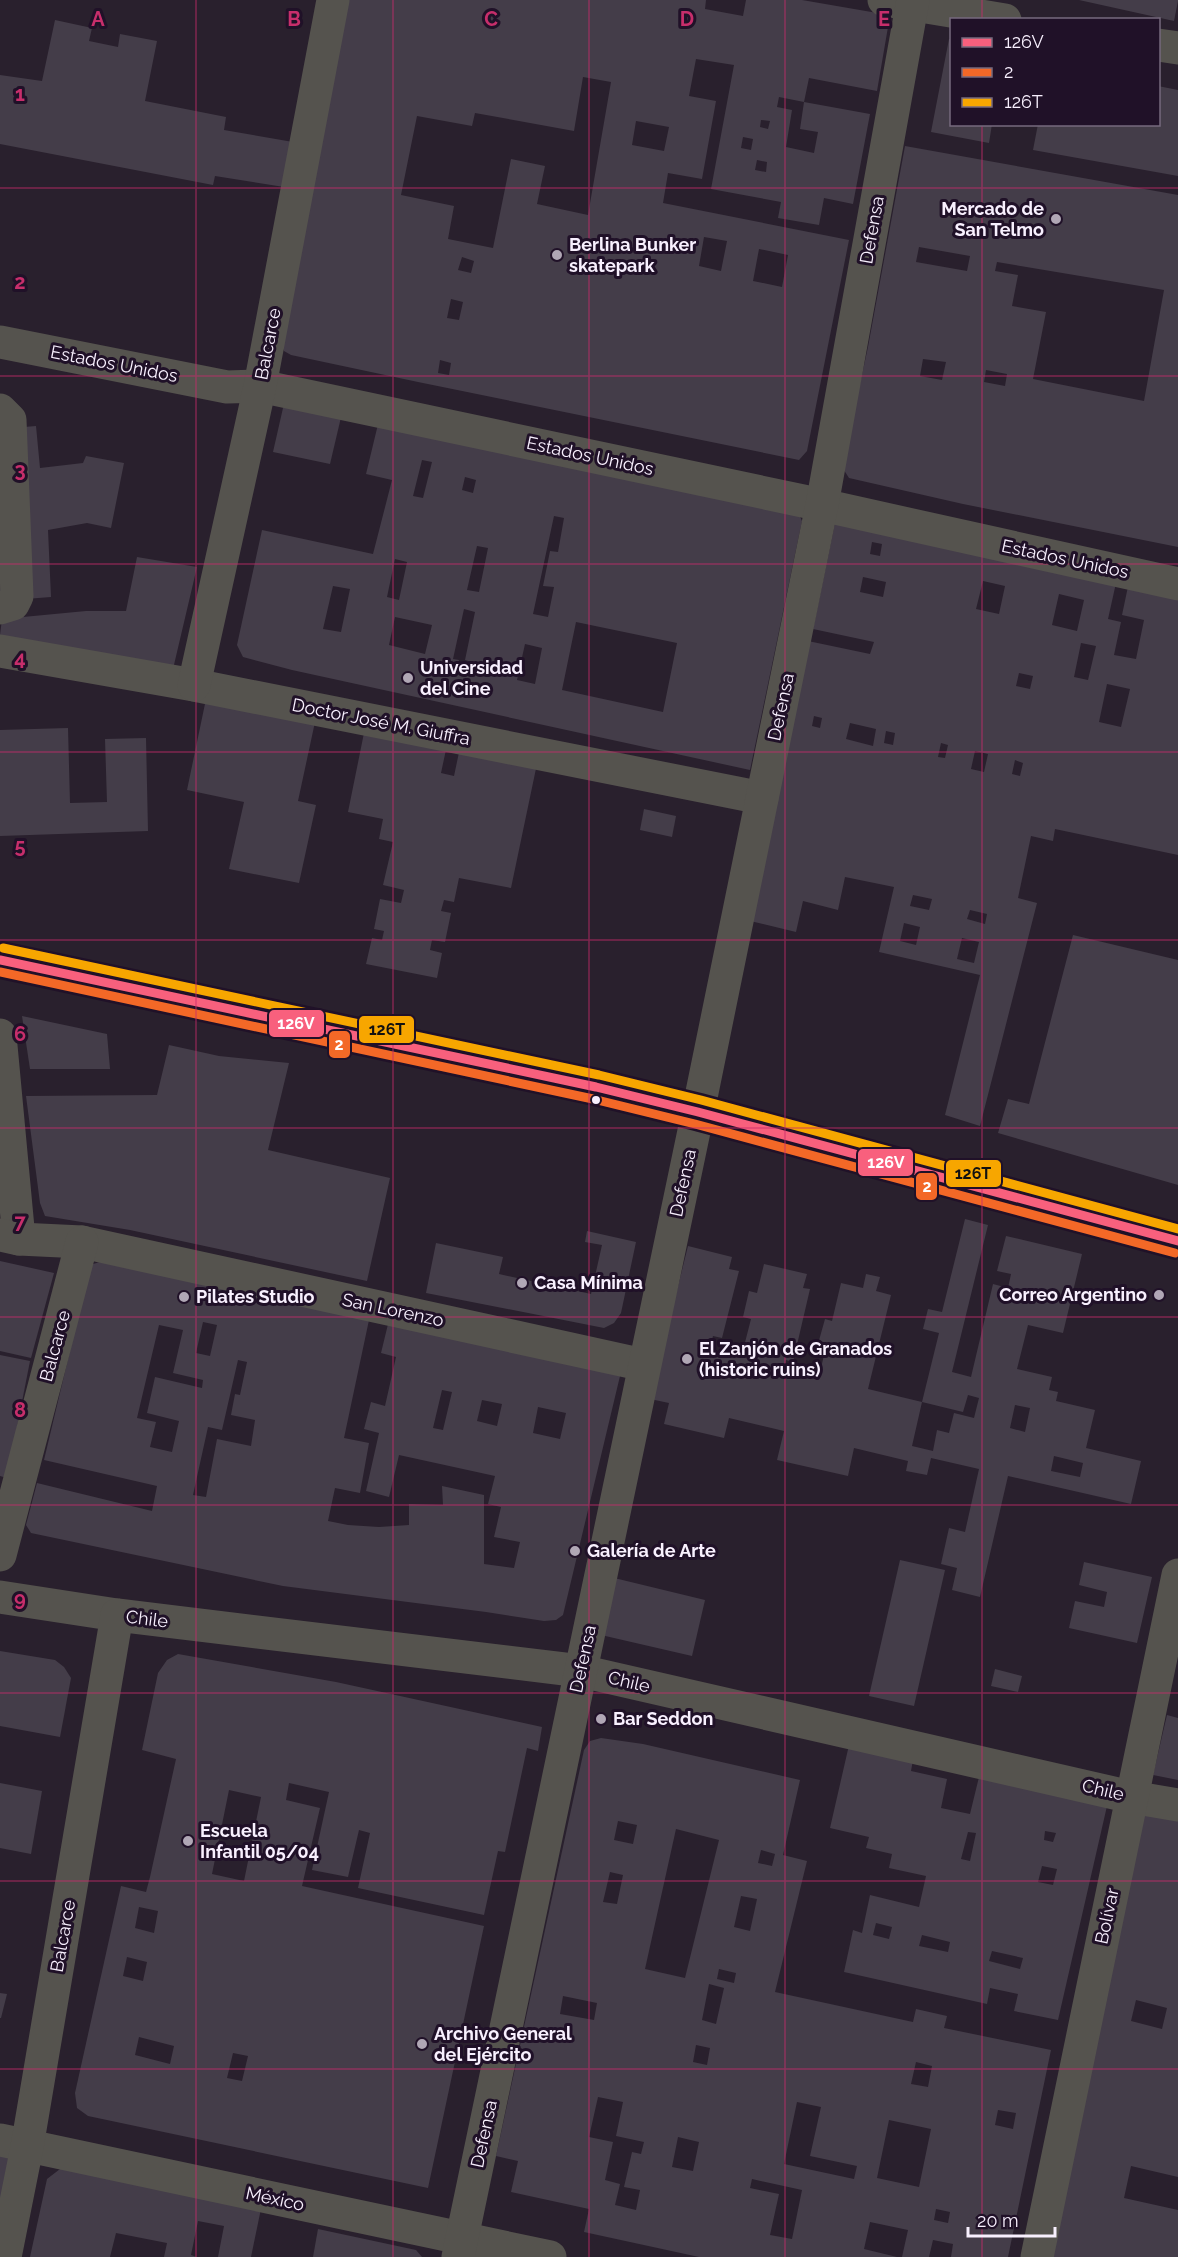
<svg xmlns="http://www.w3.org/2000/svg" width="1178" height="2257" font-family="Raleway,sans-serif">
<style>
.building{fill:#443d49;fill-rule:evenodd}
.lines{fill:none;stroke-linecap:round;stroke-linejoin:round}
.minor{stroke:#55534e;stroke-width:33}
.major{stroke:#5c5c52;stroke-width:33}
.bus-1-casing{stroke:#201128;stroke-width:14}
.bus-2-casing{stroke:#201128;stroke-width:14}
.bus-3-casing{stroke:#201128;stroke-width:14}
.bus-1{stroke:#f8607d;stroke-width:9}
.bus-2{stroke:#f36827;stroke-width:9}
.bus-3{stroke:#f7a600;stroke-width:9}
.grid{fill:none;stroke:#c72e6b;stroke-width:1.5;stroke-opacity:0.55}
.poi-dot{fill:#b0a7b5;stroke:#201128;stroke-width:2}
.bus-dot{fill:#f8f0fe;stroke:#201128;stroke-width:2}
.labels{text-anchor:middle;stroke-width:6;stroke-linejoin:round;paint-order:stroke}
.poi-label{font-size:18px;font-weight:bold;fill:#f8f0fe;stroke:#201128;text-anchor:start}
.street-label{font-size:18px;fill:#f8f0fe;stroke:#201128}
.grid-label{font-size:20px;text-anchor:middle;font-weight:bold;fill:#c72e6b;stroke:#201128;stroke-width:6;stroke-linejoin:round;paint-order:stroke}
.line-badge{stroke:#201128;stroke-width:2}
.badge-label{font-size:16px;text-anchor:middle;font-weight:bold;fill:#fff}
.pale-badge-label{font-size:16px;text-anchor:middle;font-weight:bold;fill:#111}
</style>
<rect width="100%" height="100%" fill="#29202d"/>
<g class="building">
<path d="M345 0H706L705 9 743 16 746 0H802L883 14 888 27 877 91 809 78 804 102 779 97 777 107 792 110 786 147 814 153 818 132 800 129 804 102 870 114 853 204 824 198 819 225 778 218 781 202 711 189 734 65 696 59 689 96 716 101 702 179 668 173 663 203 849 240 807 451 799 460 418 382 291 355 284 351 281 343ZM583 77 611 82 588 215 537 204 545 166 511 159 493 248 448 239 454 206 401 195 417 116 472 126 475 113 574 131ZM761 120 770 121 768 129 760 127ZM636 121 669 127 664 151 632 145ZM743 137 753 139 751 150 741 148ZM757 160 767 162 766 172 755 170ZM704 237 727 241 721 271 699 266ZM759 249 788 255 782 287 753 281ZM462 257 474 261 471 273 458 270ZM451 299 463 302 459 320 447 318ZM440 360 451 363 449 375 438 373Z"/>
<polygon points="1079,0 1178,0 1178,1 1174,21"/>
<polygon points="55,20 92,28 89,41 118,47 120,34 157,41 145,101 226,117 224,130 293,142 284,187 215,176 213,185 0,144 0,75 42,81"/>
<polygon points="949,39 951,39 951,124 992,124 989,143 931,132"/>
<polygon points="1158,86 1178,90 1178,176 1033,150 1038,124 1158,124"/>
<path d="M905 146 1178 195V547L963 504 849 478 842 467 868 347ZM919 247 970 256 967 271 916 262ZM997 262 1164 290 1144 401 1033 379 1046 312 1012 306 1018 275 995 271ZM923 359 946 362 942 380 920 376ZM986 370 1007 374 1005 386 984 382Z"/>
<polygon points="289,404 342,413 330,464 273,452 283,408"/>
<path d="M380 416 796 507 802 521 750 770 292 670 243 657 237 645 262 530 373 554 392 480 366 474ZM422 460 432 462 423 498 413 496ZM465 477 476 480 473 493 462 490ZM554 516 564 518 558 552 550 551 543 586 554 587 548 617 533 614ZM477 546 488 548 479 592 467 590ZM395 559 407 562 399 600 387 597ZM333 586 350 589 341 632 323 629ZM464 609 475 612 465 660 476 663 474 671 458 668 459 660 453 659ZM395 617 432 625 425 654 389 645ZM576 622 677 643 663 712 562 690ZM525 644 542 648 535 684 517 680Z"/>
<polygon points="36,426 40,468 83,463 86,456 124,463 111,528 87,523 48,530 51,597 0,601 0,429"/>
<path d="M835 523 1118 574 1108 619 1121 622 1114 655 1136 659 1144 620 1122 615 1130 577 1178 588V855L1055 829 1053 841 1031 836 1018 898 1037 903 980 1126 945 1115 980 975 879 952 894 887 845 877 838 910 803 901 796 932 746 920 808 641 870 654 874 642 813 629ZM872 542 882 544 880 556 870 554ZM863 577 886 582 883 597 860 592ZM983 581 1005 586 999 614 976 609ZM1059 594 1084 600 1077 631 1052 625ZM1081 643 1096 646 1088 680 1074 677ZM1019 673 1033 676 1030 689 1016 686ZM1107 684 1130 689 1121 727 1099 722ZM814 716 822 718 820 728 812 726ZM850 723 876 729 873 746 846 739ZM886 731 895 733 893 745 884 743ZM941 743 948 745 945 758 938 757ZM975 751 988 754 984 772 971 769ZM1015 760 1023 763 1020 776 1012 774ZM913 895 932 899 929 910 910 906ZM970 910 987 914 985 924 967 919ZM904 923 920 927 916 945 900 941ZM962 938 979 942 974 963 957 959Z"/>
<polygon points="137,557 197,567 173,669 0,635 2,619 86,611 126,611"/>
<polygon points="206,699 315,722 298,801 316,805 299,883 229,869 244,802 187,790"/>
<polygon points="68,728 70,803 107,802 105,739 146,738 148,831 0,836 0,730"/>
<polygon points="365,728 447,745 441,773 454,776 461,743 538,759 511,888 459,878 454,902 444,900 441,911 451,913 445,942 432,940 430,950 442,953 437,978 366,964 372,938 382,940 384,931 374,929 380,899 401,903 404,890 383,885 393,842 379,839 383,819 348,812"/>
<polygon points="644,809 676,816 672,837 640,830"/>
<polygon points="1073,935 1178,960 1178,1185 998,1133 1008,1099 1029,1104"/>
<polygon points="22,1016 107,1034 110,1069 30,1069"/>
<polygon points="169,1045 219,1056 289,1063 268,1150 390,1178 367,1281 130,1230 45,1216 40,1203 26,1096 157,1095"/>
<path d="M965 1219 988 1225 952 1372 971 1377 993 1284 1008 1288 1011 1274 997 1271 1006 1236 1082 1254 1063 1333 1028 1325 1017 1369 1052 1377 1049 1390 1058 1392 1056 1401 1095 1410 1086 1448 1141 1461 1131 1504 1008 1476 980 1597 952 1590 957 1568 941 1564 949 1528 965 1532 979 1469 931 1458 927 1475 906 1471 908 1461 854 1448 848 1476 777 1460 784 1431 729 1418 724 1438 664 1424 669 1403 650 1399 688 1246 732 1257 729 1269 739 1271 722 1338 713 1336 709 1351 741 1358 751 1319 743 1317 749 1291 757 1293 764 1264 807 1274 803 1288 810 1289 793 1362 786 1360 784 1369 819 1377 826 1346 818 1344 825 1319 832 1321 841 1283 863 1288 866 1274 880 1277 876 1291 891 1295 868 1389 922 1402 939 1333 923 1329 928 1309 942 1312ZM968 1395 979 1398 974 1418 954 1413 949 1433 937 1430 933 1451 912 1446 922 1402 963 1412ZM1015 1405 1030 1408 1025 1432 1010 1428ZM1054 1456 1083 1463 1080 1477 1051 1471Z"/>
<polygon points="587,1231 636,1242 621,1313 614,1323 604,1328 426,1293 436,1243 503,1257 499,1274 591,1294 602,1245 585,1242"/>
<polygon points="0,1261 54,1273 31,1358 0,1351"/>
<path d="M100 1262 369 1320 344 1438 369 1443 360 1493 335 1488 328 1521 348 1525 379 1527 409 1525V1504L443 1505 442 1486 484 1495V1564L514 1568 520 1542 494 1537 501 1507 488 1504 495 1476 399 1455 389 1497 366 1491 379 1433 364 1429 371 1402 385 1406 396 1357 381 1353 389 1320 620 1376 563 1615 556 1620 544 1621 486 1612 283 1586 31 1533 26 1525 37 1483 152 1511 157 1486 44 1460 89 1271 93 1264ZM203 1322 217 1325 210 1356 196 1353ZM159 1325 183 1330 173 1373 203 1380 202 1388 155 1377 147 1413 179 1421 172 1452 150 1447 156 1422 137 1418ZM238 1360 247 1362 240 1395 235 1394 231 1415 255 1420 251 1446 217 1439 206 1497 193 1495 208 1427 222 1430ZM442 1390 452 1392 443 1430 433 1428ZM482 1400 502 1404 497 1426 477 1421ZM538 1407 566 1413 560 1439 533 1433Z"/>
<polygon points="0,1355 30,1361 7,1478 0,1476"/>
<polygon points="900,1560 945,1570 914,1706 869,1696"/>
<polygon points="1084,1562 1152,1577 1137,1643 1069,1628 1075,1601 1104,1607 1107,1592 1079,1585"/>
<polygon points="606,1576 705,1600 692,1656 601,1635"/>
<polygon points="0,1651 55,1660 64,1667 71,1678 60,1737 0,1726"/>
<path d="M178 1654 336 1682 542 1727 538 1751 527 1748 505 1852 498 1851 484 1915 358 1888 370 1833 359 1830 348 1877 312 1870 329 1792 289 1783 286 1800 320 1808 302 1886 484 1926 428 2188 88 2116 77 2108 75 2093 121 1886 146 1892 150 1877 176 1759 142 1750 158 1673 167 1660ZM229 1790 261 1797 244 1881 212 1874ZM139 1907 158 1911 154 1933 135 1928ZM127 1957 147 1962 143 1981 123 1976ZM139 2037 174 2046 170 2064 135 2055ZM233 2053 248 2056 242 2081 227 2078Z"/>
<polygon points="995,1669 1022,1676 1018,1692 991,1686"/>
<polygon points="1167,1715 1178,1718 1178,1780 1153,1775"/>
<path d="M601 1738 643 1744 800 1780 783 1855 807 1861 775 1992 913 2022 916 2009 947 2016 944 2028 1051 2050 1008 2257H951L953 2244 933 2240 929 2257H902L908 2230 870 2222 864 2249 897 2257H699L584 2232 589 2209 511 2192 518 2161 496 2156 584 1750 590 1741ZM618 1821 637 1825 633 1844 614 1840ZM676 1829 719 1840 685 1978 645 1969ZM761 1850 775 1854 772 1866 758 1863ZM610 1872 623 1875 617 1904 603 1902ZM741 1896 757 1899 750 1931 734 1927ZM719 1969 736 1973 734 1983 717 1979ZM709 1984 724 1988 716 2024 702 2020ZM563 1996 597 2003 594 2020 560 2014ZM696 2045 710 2048 707 2065 693 2062ZM916 2062 932 2066 928 2087 911 2084ZM598 2097 623 2102 616 2136 644 2142 641 2154 632 2152 624 2187 640 2190 636 2210 615 2205 620 2184 605 2180 613 2142 589 2137ZM797 2102 821 2107 810 2156 857 2166 854 2179 784 2164ZM998 2110 1016 2113 1013 2129 995 2125ZM889 2120 931 2129 919 2187 877 2178ZM678 2137 699 2142 693 2171 672 2167ZM752 2179 802 2190 792 2239 770 2235 779 2194 750 2188ZM936 2209 950 2212 948 2223 934 2220Z"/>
<path d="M849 1745 913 1760 911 1771 947 1779 941 1808 970 1814 979 1777 1107 1806 1058 2020 1014 2011 1018 1994 990 1988 987 2004 844 1972 853 1930 862 1933 870 1895 919 1907 926 1876 889 1868 892 1854 866 1848 869 1837 830 1828ZM1045 1831 1056 1833 1053 1842 1044 1840ZM968 1832 976 1833 970 1861 961 1859ZM1042 1866 1057 1869 1053 1885 1038 1882ZM876 1923 892 1927 889 1939 873 1935ZM922 1935 950 1942 948 1952 919 1946ZM992 1951 1023 1958 1020 1969 989 1961Z"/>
<polygon points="0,1783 42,1791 31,1854 0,1848"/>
<path d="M1178 1810V2177L1131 2166 1124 2198 1178 2210V2257H1041L1139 1816ZM1136 2000 1167 2008 1162 2029 1131 2021Z"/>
<polygon points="0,1993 7,1994 1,2018 0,2018"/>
<polygon points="0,2149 15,2166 0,2227"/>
<polygon points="73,2159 263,2199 251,2257 218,2257 224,2226 198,2221 191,2255 197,2257 164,2257 167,2243 116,2233 110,2257 30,2257 47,2179"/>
<polygon points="318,2229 416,2250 422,2257 313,2257"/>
</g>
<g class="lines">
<g class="minor">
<polyline points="884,0 1005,20"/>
<polyline points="1158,45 1178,48"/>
<polyline points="0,342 227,387 260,386 822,505 1178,584"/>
<polyline points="0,410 10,420 17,596 13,604 0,608"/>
<polyline points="0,651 194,685 762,798"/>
<polyline points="194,685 260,386 333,0"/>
<polyline points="0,1035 19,1239"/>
<polyline points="0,1235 19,1239 82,1242 644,1365"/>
<polyline points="0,1555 82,1242"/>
<polyline points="0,1597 117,1615 581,1671 1131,1797 1178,1805"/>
<polyline points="0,2140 550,2257"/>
<polyline points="5,2257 27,2147 117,1615"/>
<polyline points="458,2257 698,1112 822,505 913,0"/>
<polyline points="1037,2257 1178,1575"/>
</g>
<polyline class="major" points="0,960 596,1087 698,1112 1178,1241"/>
<g class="bus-1-casing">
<polyline id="bus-1" points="0,960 596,1087 698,1112 1178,1241"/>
</g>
<g class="bus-2-casing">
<polyline id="bus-2" points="0,972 593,1099 695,1124 1175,1253"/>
</g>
<g class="bus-3-casing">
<polyline id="bus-3" points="3,948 599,1075 701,1100 1178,1229"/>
</g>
<use href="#bus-1" class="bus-1"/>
<use href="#bus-2" class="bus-2"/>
<use href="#bus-3" class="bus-3"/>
</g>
<path class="grid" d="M196 0V2257M393 0V2257M589 0V2257M785 0V2257M982 0V20M982 124V2257M0 188H1178M0 376H1178M0 564H1178M0 752H1178M0 940H1178M0 1128H1178M0 1317H1178M0 1505H1178M0 1693H1178M0 1881H1178M0 2069H1178"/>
<g class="poi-dot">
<circle cx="1056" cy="219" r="6"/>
<circle cx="557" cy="255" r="6"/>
<circle cx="408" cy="678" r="6"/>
<circle cx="522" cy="1283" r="6"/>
<circle cx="1159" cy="1295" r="6"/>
<circle cx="184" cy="1297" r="6"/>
<circle cx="687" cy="1359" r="6"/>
<circle cx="575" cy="1551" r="6"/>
<circle cx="601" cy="1719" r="6"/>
<circle cx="188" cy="1841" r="6"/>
<circle cx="422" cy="2044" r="6"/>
</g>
<circle class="bus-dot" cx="596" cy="1100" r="5"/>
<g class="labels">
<g class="poi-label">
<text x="1044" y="215" text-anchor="end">Mercado de<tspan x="1044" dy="21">San Telmo</tspan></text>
<text x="569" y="251">Berlina Bunker<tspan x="569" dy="21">skatepark</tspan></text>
<text x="420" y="674">Universidad<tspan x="420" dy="21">del Cine</tspan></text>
<text x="534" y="1289">Casa Mínima</text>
<text x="1147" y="1301" text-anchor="end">Correo Argentino</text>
<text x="196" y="1303">Pilates Studio</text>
<text x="699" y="1355">El Zanjón de Granados<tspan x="699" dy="21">(historic ruins)</tspan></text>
<text x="587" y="1557">Galería de Arte</text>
<text x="613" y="1725">Bar Seddon</text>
<text x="200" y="1837">Escuela<tspan x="200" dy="21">Infantil 05/04</tspan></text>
<text x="434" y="2040">Archivo General<tspan x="434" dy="21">del Ejército</tspan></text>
</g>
<g class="street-label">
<text transform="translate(872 230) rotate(-80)" y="6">Defensa</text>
<text transform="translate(268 344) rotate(-79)" y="6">Balcarce</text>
<text transform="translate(114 364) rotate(11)" y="6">Estados Unidos</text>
<text transform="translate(590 456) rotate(12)" y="6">Estados Unidos</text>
<text transform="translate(1065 559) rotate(12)" y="6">Estados Unidos</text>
<text transform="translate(781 707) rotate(-78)" y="6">Defensa</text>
<text transform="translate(381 722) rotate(11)" y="6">Doctor José M. Giuffra</text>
<text transform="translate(683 1183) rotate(-78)" y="6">Defensa</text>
<text transform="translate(393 1310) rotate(12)" y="6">San Lorenzo</text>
<text transform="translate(55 1346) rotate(-75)" y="6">Balcarce</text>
<text transform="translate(147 1619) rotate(7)" y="6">Chile</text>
<text transform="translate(583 1659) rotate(-78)" y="6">Defensa</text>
<text transform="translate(629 1682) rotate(13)" y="6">Chile</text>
<text transform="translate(1103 1790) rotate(13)" y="6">Chile</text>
<text transform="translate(1107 1916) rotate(-78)" y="6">Bolívar</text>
<text transform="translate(63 1936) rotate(-80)" y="6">Balcarce</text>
<text transform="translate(484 2134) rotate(-78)" y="6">Defensa</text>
<text transform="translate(275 2199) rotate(12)" y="6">México</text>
</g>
</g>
<g class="grid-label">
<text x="98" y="26">A</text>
<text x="294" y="26">B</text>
<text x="491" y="26">C</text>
<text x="687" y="26">D</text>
<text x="884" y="26">E</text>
<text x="20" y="101">1</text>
<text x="20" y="289">2</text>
<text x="20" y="477">3</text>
<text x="20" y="665">4</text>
<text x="20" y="853">5</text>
<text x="20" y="1041">6</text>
<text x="20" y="1229">7</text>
<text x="20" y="1417">8</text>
<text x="20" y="1606">9</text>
</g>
<g class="line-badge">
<rect x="268" y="1009" width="57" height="29" rx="6" fill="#f8607d"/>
<rect x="358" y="1015" width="57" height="29" rx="6" fill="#f7a600"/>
<rect x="328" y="1030" width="23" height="29" rx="6" fill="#f36827"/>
<rect x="857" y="1148" width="57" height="29" rx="6" fill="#f8607d"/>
<rect x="945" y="1159" width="57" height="29" rx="6" fill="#f7a600"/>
<rect x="915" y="1172" width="23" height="29" rx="6" fill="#f36827"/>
</g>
<g class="badge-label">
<text x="296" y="1029">126V</text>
<text x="339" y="1050">2</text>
<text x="886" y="1168">126V</text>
<text x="927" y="1192">2</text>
</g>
<g class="pale-badge-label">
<text x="387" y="1035">126T</text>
<text x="973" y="1179">126T</text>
</g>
<rect x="950" y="18" width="210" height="108" fill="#201128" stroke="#766a7e" stroke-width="1.5"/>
<rect x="962" y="38" width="30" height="9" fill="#f8607d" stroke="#766a7e" stroke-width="1.5"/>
<text x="1004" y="48" font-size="18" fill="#f8f0fe">126V</text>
<rect x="962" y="68" width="30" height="9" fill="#f36827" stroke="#766a7e" stroke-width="1.5"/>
<text x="1004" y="78" font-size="18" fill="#f8f0fe">2</text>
<rect x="962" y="98" width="30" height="9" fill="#f7a600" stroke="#766a7e" stroke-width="1.5"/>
<text x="1004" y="108" font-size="18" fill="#f8f0fe">126T</text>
<path d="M968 2227v9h87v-9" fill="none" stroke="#f8f0fe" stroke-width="3"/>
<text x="977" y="2227" font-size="18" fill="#f8f0fe" stroke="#201128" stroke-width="4.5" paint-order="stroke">20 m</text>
</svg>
